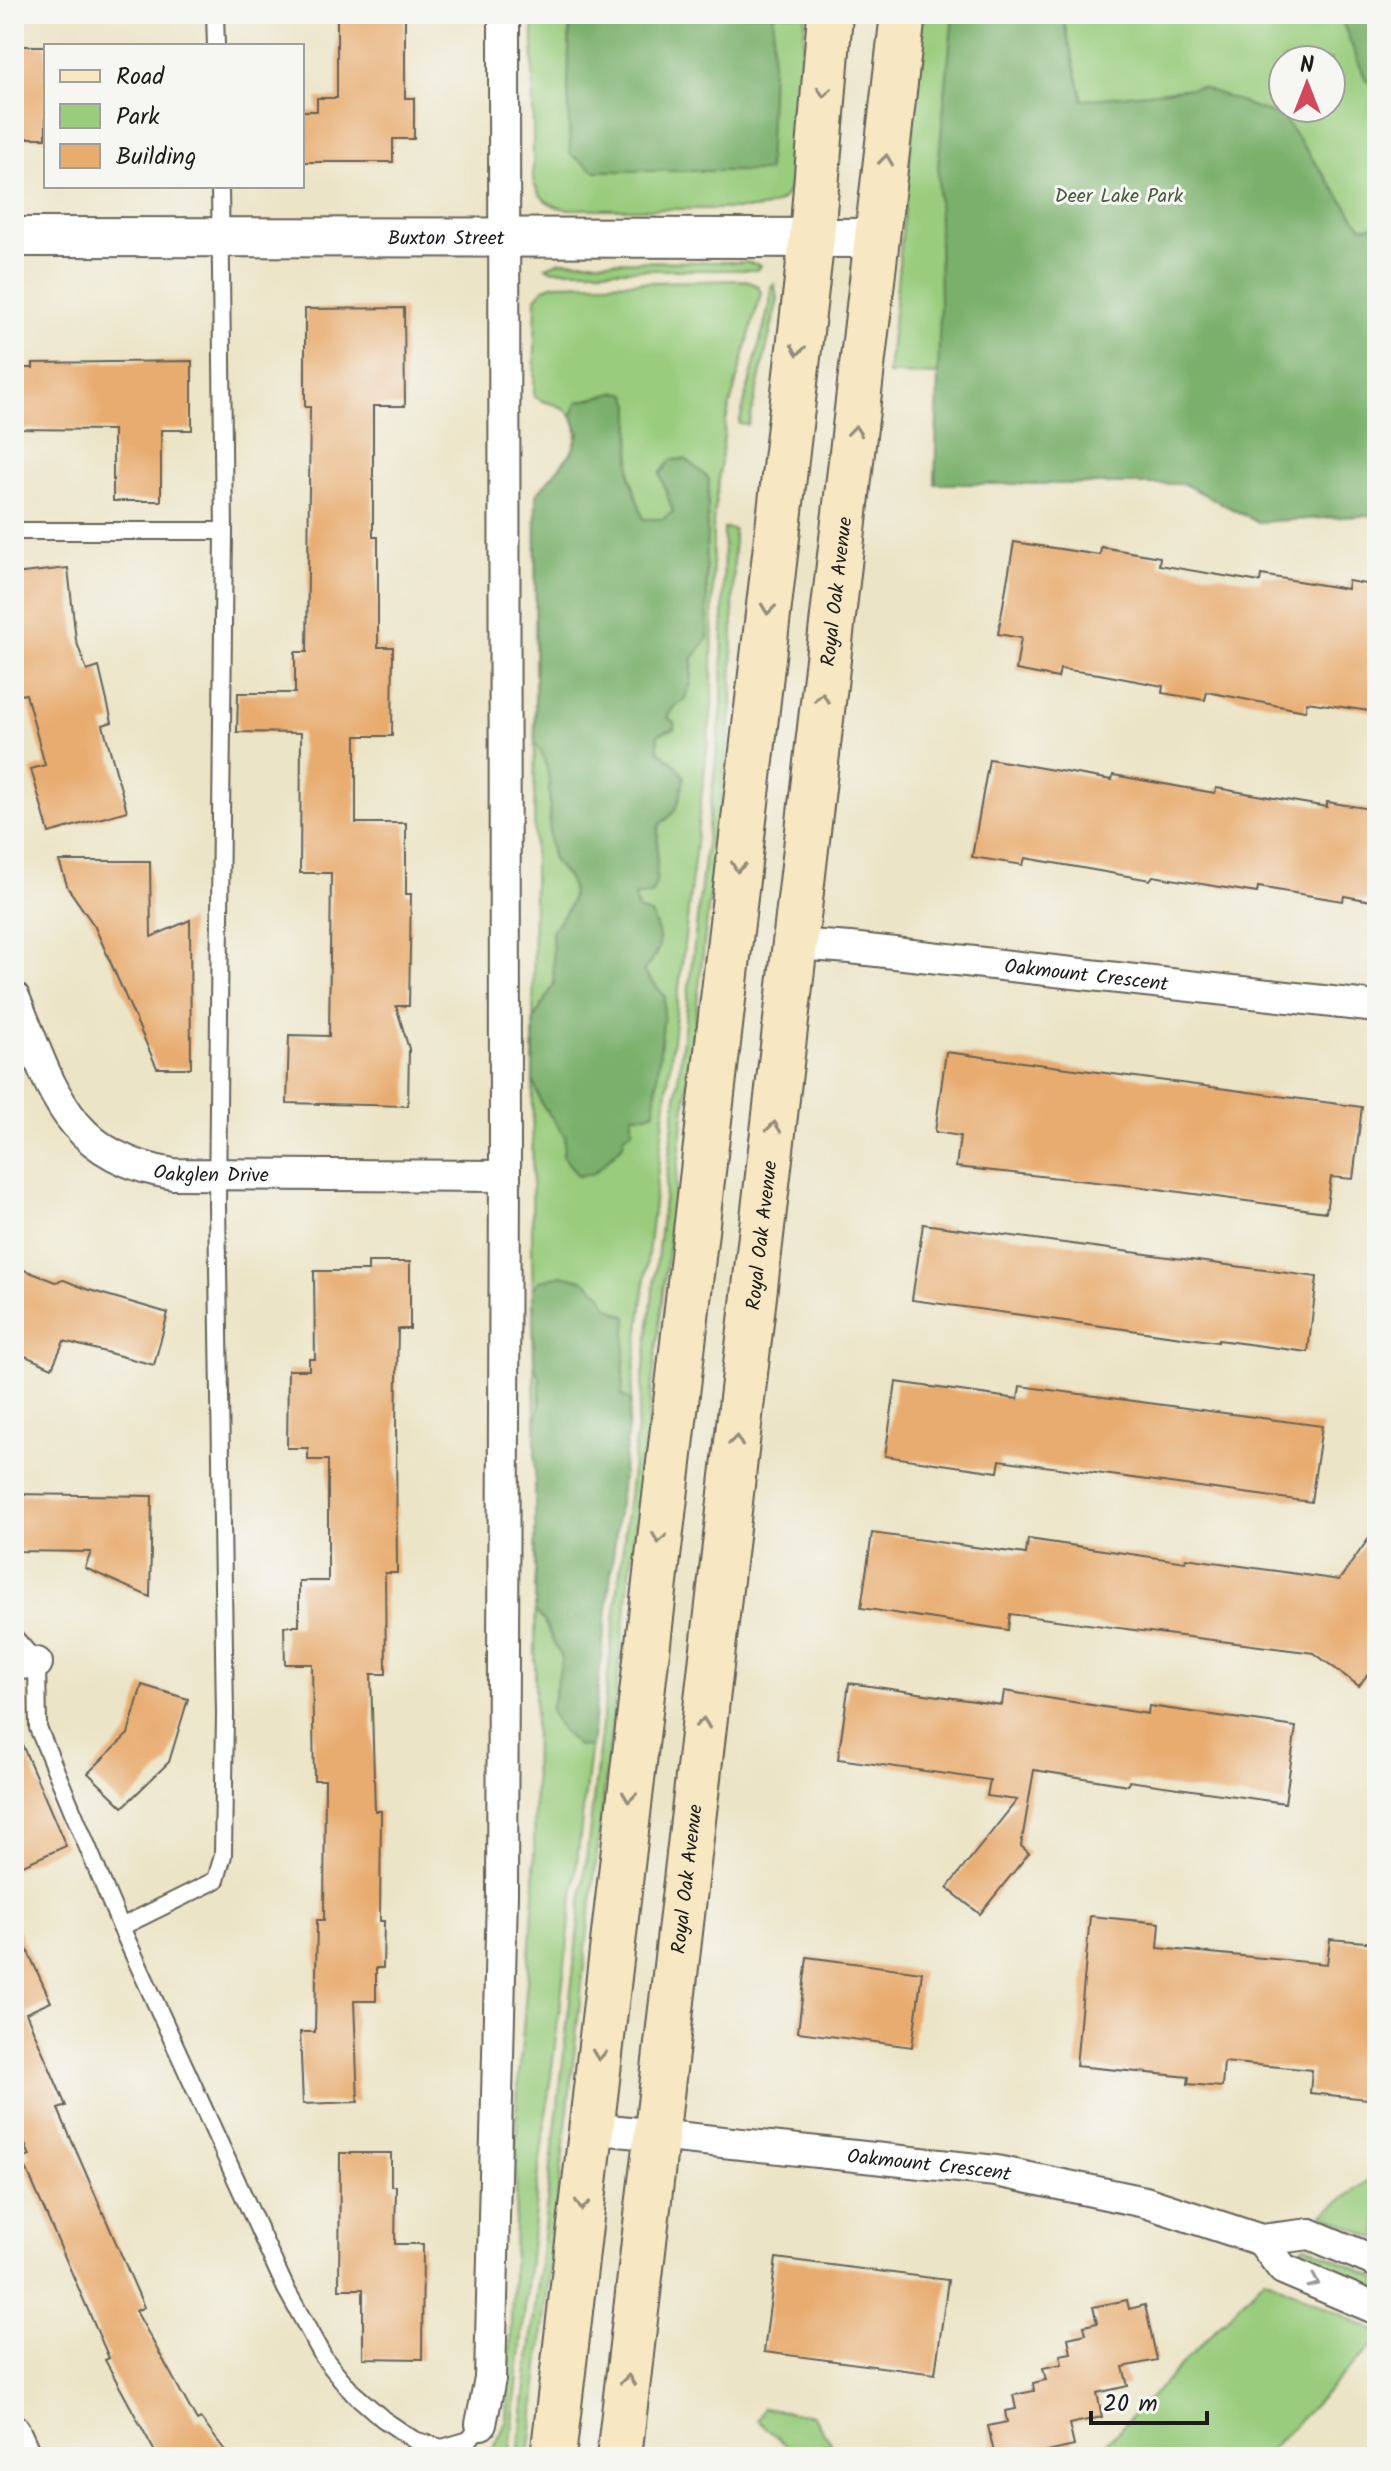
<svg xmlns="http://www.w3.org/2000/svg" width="1391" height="2471" font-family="Kalam,sans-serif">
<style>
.green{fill:#99cc7d;stroke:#5a744c;stroke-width:2;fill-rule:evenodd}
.forest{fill:#7ab06c;stroke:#4b6644;stroke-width:2}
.building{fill:#e8ac6f}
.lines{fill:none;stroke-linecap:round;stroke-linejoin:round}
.service-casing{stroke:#656258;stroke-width:20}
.minor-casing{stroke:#656258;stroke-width:34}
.tertiary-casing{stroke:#656258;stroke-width:42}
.secondary-casing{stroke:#656258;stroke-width:48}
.service{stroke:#fff;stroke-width:16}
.minor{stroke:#fff;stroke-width:30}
.tertiary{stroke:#fff;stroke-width:38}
.secondary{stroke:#f7e8c3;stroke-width:44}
.oneway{stroke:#948c78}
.oneway2{stroke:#999}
.labels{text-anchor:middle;stroke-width:6;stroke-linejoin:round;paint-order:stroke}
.park-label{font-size:20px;fill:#485a3e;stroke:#f6f6f2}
.street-label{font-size:20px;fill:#1c1c1c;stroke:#f6f6f2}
</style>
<rect width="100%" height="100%" fill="#f6f6f2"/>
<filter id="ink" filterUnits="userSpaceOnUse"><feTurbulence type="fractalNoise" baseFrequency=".0125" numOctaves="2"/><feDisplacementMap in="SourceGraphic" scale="16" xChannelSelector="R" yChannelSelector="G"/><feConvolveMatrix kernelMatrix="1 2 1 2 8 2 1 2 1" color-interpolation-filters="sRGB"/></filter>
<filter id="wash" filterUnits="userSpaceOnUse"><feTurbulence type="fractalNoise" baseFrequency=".006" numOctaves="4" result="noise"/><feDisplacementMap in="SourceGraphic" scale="32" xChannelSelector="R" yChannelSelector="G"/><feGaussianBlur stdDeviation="1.8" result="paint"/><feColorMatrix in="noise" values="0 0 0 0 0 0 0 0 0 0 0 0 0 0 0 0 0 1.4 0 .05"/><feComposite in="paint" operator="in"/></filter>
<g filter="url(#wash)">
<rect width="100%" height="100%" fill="#ece4c6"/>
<g class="green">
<path d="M533 14H806L793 183C785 202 774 207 754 209H567C549 206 538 198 533 180Z"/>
<path d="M921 14H1377V381L888 374 915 103ZM1283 60H1331V108H1283Z"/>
<polygon points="561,261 745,262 760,265 757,270 550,270 546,267"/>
<path d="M746 280 758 286 761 293 726 420 713 524 712 706 562 1990 540 2161 510 2453V2457H490L507 2420 516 2200 517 2101 534 1895 536 1479 532 1245 536 495C553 475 585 450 575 422 572 416 569 411 563 408 553 402 543 404 534 396L536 298 544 288 555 284Z"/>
<polygon points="774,284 778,299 750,420 748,425 739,424 770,303 771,286"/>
<polygon points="724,528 734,530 732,707 589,1921 529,2457 518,2457 579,1920 722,707"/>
<polygon points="1377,2174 1377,2239 1323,2214"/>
<polygon points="1305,2245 1377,2278 1377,2296 1299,2260 1297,2251"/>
<polygon points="1265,2278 1377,2332 1377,2341 1263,2457 1093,2457"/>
<polygon points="763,2408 812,2415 831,2443 815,2457 800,2457 757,2420"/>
</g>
<g class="forest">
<polygon points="570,14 774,14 768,171 595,171 570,154 568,85"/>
<polygon points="953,14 1062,14 1083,100 1201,87 1283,118 1362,227 1377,226 1377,515 1257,522 1184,484 935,484 940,305 938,166"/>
<polygon points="1339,14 1377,14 1377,92 1365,78"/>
<path d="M618 392 627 394 631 405 630 475 643 519H662L673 512 660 474 671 460 686 459 709 479 706 555 708 638 693 658 691 683 684 700 674 707 667 717 675 723 674 729 658 734V750L677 766 684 777C681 797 679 813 660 824L658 830 656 883 651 895 635 896 638 910 651 914C663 942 663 948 643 971L665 996C663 1036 656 1073 655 1112L646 1115H632V1131L624 1136 623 1145 594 1173 578 1176 563 1156 565 1136 541 1103 533 1079 534 1019 554 984 552 931C560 918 571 910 572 894 572 872 554 871 551 852 545 820 558 767 535 744L536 495 572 452 579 433 572 415 577 402Z"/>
<polygon points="561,1275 583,1280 601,1293 607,1306 627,1317 622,1395 631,1401 591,1747 577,1746 557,1725 551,1710 562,1659 544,1621 535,1611 535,1423 540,1407 540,1378 534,1365 533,1289 539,1281"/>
</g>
<g id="blocks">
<g class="building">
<polygon points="337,14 405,14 405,98 414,98 414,139 393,139 393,162 302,162 302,111 317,111 317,98 337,98"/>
<rect x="14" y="46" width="32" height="92"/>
<polygon points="404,308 405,406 373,406 373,537 378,537 378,647 393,647 392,736 356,736 356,823 406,823 406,894 411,894 409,1006 396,1006 409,1049 408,1106 287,1103 289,1035 329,1036 331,873 300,873 301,733 237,732 238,693 295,693 295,652 307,652 310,407 305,407 305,309"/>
<polygon points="192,361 192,430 161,430 161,501 113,501 113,430 14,429 14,368 33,368 33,363"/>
<polygon points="1014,542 1100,555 1101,547 1160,557 1159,565 1260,582 1261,575 1347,589 1348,581 1377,586 1377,712 1307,702 1305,711 1207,692 1205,700 1162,693 1163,686 1099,674 1060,669 1058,678 1016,670 1021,638 998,634"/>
<polygon points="68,568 76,640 87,671 99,667 112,722 103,725 127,811 49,833 31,769 45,765 26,694 14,696 14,574"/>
<polygon points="989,759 1112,780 1113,775 1215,793 1216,788 1327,807 1327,802 1377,810 1377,902 1344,896 1343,901 1258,887 1257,893 1153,876 1150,880 1025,858 1023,865 972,857"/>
<polygon points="59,861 150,861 151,937 190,920 191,1068 157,1068 95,927 68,888"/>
<polygon points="946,1052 1362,1107 1353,1179 1331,1177 1326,1212 1143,1187 956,1167 960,1136 935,1132"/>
<polygon points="923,1224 1317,1277 1308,1352 1218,1340 1218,1342 912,1300"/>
<polygon points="368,1262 410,1262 410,1329 398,1329 396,1425 397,1573 385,1573 386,1674 371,1674 375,1811 381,1811 380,1921 384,1921 383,1968 376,1968 376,2001 354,2001 358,2102 303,2104 300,2032 315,2032 317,1920 324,1920 325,1780 314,1780 312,1664 285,1664 284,1626 299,1626 299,1581 328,1581 328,1460 308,1460 308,1448 287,1448 288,1370 309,1370 309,1359 315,1359 314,1271 368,1271"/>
<polygon points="14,1266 55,1282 64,1280 86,1289 168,1313 154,1365 64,1341 52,1368 14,1351"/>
<polygon points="896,1382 1018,1399 1020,1386 1322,1426 1311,1502 1000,1460 998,1472 885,1456"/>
<polygon points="14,1494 152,1496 150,1597 85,1568 91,1552 14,1551"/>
<polygon points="1377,1527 1377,1661 1359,1686 1314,1653 1010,1614 1008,1630 861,1608 872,1533 1026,1554 1028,1539 1185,1562 1186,1558 1339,1580"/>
<polygon points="849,1683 1002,1705 1004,1691 1148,1714 1149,1706 1296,1727 1285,1803 1129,1781 1128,1785 1034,1770 1021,1846 1029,1853 980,1914 947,1888 1017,1800 987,1796 990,1780 838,1759"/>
<polygon points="142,1685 188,1699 169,1762 123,1807 88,1773 128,1734"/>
<polygon points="14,1726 66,1846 14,1869"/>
<polygon points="1090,1916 1160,1923 1158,1948 1327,1964 1330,1939 1377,1943 1377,2100 1310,2093 1312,2070 1224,2062 1222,2087 1188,2084 1189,2077 1076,2066"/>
<polygon points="14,1921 51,2002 26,2013 66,2106 58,2109 144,2307 136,2311 197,2421 201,2419 230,2457 149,2457 155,2452 105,2360 109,2358 22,2159 30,2156 14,2119"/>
<polygon points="807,1957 922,1972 912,2047 798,2032"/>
<polygon points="340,2153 391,2153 391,2186 396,2186 395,2244 423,2244 422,2359 363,2358 363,2289 339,2289"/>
<polygon points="776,2258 948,2280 935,2374 764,2352"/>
<polygon points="1127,2300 1129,2309 1145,2305 1157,2360 1123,2367 1128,2386 1097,2393 1102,2417 1069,2424 1074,2446 1026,2457 995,2457 988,2426 1007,2422 1005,2411 1016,2409 1013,2395 1034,2391 1033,2383 1046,2380 1043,2368 1062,2364 1060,2355 1071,2353 1068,2338 1086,2334 1084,2326 1097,2323 1093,2307"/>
</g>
</g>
</g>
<g filter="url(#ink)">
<use href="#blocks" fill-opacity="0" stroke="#656258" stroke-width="2"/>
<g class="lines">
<g class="service-casing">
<g id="service">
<polyline points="215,14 216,46"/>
<polyline points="14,531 224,531"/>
<polyline points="14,1637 37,1663 38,1728 121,1927 286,2289 324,2358 351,2391 383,2419 414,2440 442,2448 469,2440 481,2424"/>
<polyline points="121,1927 216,1880 223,1855 225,1714 217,1204 224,531 220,186"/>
</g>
</g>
<g class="minor-casing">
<g id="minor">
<path id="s1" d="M796 944 850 948 1377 1007"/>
<path id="s2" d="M14 997C52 1087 64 1156 173 1174L505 1176"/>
<polyline points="14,1664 37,1663"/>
<path id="s3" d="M591 2128 996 2171 1145 2202 1261 2240 1310 2234 1377 2262"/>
<polyline points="1261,2240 1283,2269 1377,2309"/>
<polyline points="481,2424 490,2379 502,1894 505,1176 504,14"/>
<polyline points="14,2430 26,2457"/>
</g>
</g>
<g class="tertiary-casing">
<g id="tertiary">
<path id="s4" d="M14 237 876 238"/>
</g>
</g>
<g class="secondary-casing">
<g id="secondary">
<polyline points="553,2457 812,237 830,14"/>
<path id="s5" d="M619 2457 903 14"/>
</g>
</g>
<use href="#service" class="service"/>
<use href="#minor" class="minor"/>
<use href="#tertiary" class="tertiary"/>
<use href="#secondary" class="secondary"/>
</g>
<defs><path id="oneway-chevron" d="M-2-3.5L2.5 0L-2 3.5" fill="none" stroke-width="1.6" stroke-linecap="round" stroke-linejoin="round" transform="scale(2)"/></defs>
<g class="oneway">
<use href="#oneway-chevron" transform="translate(824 92) rotate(95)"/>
<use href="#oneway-chevron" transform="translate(886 160) rotate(-83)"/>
<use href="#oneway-chevron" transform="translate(798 350) rotate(97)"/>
<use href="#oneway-chevron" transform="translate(855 431) rotate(-84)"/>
<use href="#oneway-chevron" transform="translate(768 609) rotate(97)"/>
<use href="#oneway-chevron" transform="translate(822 698) rotate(-83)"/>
<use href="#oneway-chevron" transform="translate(738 867) rotate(97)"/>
<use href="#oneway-chevron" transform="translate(774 1127) rotate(-83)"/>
<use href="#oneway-chevron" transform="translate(736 1441) rotate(-83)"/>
<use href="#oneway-chevron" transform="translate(659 1538) rotate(97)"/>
<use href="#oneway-chevron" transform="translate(703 1723) rotate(-83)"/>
<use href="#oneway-chevron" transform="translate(629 1797) rotate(97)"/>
<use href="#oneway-chevron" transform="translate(599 2055) rotate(97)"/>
<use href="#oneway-chevron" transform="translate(582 2205) rotate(97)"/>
<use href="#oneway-chevron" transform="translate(628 2380) rotate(-83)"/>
</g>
<use class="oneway2" href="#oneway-chevron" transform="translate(1314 2282) rotate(23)"/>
</g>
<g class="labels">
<g class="park-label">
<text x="1119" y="202">Deer Lake Park</text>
</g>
<g class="street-label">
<text dy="7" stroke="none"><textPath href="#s4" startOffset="432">Buxton Street</textPath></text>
<text dy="7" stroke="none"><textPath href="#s5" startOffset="1878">Royal Oak Avenue</textPath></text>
<text dy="7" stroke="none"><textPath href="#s1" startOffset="292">Oakmount Crescent</textPath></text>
<text dy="7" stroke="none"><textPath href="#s2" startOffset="292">Oakglen Drive</textPath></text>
<text dy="7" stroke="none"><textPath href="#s5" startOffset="1230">Royal Oak Avenue</textPath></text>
<text dy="7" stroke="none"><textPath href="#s5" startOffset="582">Royal Oak Avenue</textPath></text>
<text dy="7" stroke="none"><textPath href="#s3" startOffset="340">Oakmount Crescent</textPath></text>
</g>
</g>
<rect width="1391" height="2471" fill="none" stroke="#f6f6f2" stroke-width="48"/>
<rect x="44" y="44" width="260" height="144" fill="#f6f6f2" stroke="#9f9f9c" stroke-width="2"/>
<rect x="60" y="70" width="40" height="12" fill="#f7e8c3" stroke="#9f9f9c" stroke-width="2"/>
<text x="116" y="84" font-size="24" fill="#1c1c1c">Road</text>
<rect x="60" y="104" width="40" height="24" fill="#99cc7d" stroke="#9f9f9c" stroke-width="2"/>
<text x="116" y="124" font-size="24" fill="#1c1c1c">Park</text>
<rect x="60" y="144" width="40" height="24" fill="#e8ac6f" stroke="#9f9f9c" stroke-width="2"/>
<text x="116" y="164" font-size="24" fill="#1c1c1c">Building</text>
<g transform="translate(1307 84)"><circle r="38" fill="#f6f6f2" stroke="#9f9f9c" stroke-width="2"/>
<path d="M0-6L14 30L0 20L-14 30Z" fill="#d1495b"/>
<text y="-12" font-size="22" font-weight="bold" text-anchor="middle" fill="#1c1c1c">N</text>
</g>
<path d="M1091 2411v12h116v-12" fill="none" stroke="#1c1c1c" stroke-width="4"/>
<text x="1103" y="2411" font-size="24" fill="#1c1c1c" stroke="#f6f6f2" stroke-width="6" paint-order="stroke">20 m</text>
</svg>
